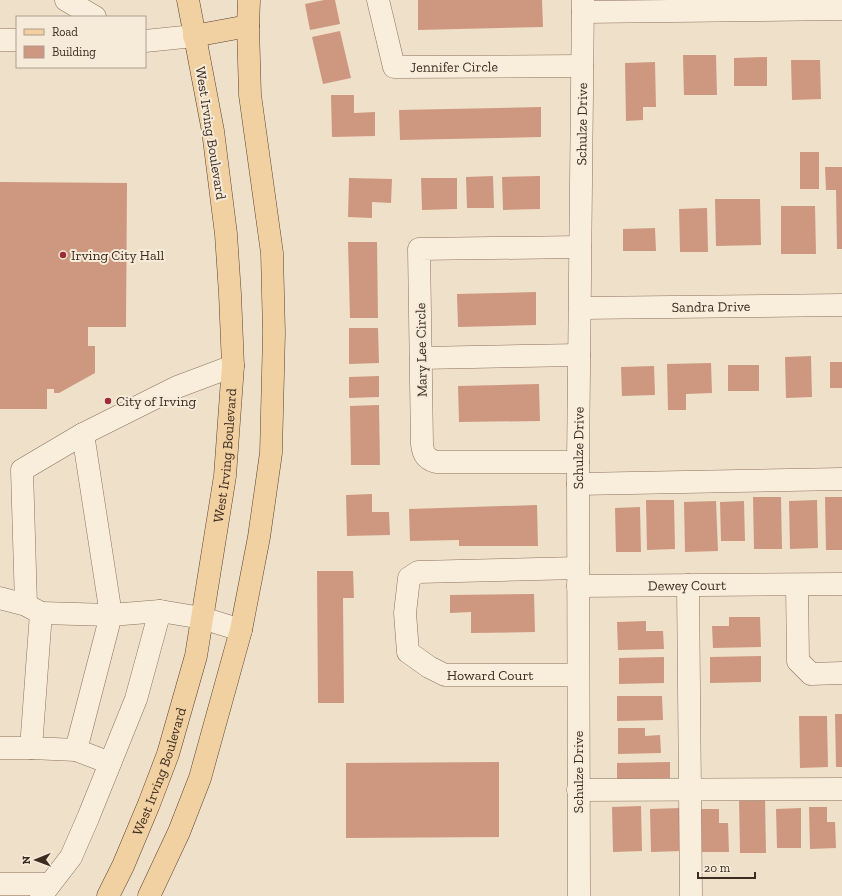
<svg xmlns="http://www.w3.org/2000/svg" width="842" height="896" font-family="'Zilla Slab',serif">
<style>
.building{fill:#cd987f}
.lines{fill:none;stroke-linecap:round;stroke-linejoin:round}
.minor-casing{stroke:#8c715d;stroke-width:23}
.major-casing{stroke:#5a4031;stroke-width:23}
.minor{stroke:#f9eedc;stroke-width:22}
.major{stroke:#f1d1a2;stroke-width:22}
.poi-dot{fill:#9b2d38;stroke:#f6ebd8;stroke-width:1.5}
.labels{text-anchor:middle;stroke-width:4;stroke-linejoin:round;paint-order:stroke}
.street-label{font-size:14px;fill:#3c2b21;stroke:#f6ebd8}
.poi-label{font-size:14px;fill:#3c2b21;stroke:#f6ebd8;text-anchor:start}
</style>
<rect width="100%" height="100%" fill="#efe0c9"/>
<g class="building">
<polygon points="324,0 335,0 340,24 310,30 305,4"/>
<polygon points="418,0 542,0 543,27 418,30"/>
<polygon points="340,31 351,78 323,84 312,37"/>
<polygon points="683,55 716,55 717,95 684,95"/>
<polygon points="767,57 767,86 734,86 734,58"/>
<polygon points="791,60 820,60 821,99 792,100"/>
<polygon points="655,62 656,107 643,107 643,120 626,121 625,63"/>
<polygon points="331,95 354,95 354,113 375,112 375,136 332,137"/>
<polygon points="541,107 541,137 400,140 399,110"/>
<rect x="800" y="152" width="19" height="37"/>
<polygon points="825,167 842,167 842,249 837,249 836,190 826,190"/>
<polygon points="493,176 494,208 467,208 466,177"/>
<polygon points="540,176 540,209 503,210 502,177"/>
<polygon points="349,178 392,179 391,203 372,202 372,218 348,217"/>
<polygon points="421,178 457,178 457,209 422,210"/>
<polygon points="0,182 127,183 126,327 88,327 88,346 95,346 95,373 59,393 54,393 54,389 47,389 47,409 0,409"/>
<polygon points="715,199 760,199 761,245 716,246"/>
<polygon points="781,206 815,206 816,254 781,254"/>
<polygon points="707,208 708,252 680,252 679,209"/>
<polygon points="655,228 656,251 623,251 623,229"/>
<polygon points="348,242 377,242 378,318 350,318"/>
<polygon points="536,292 536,325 458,327 457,294"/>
<polygon points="349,328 378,328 379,363 349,364"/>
<polygon points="811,356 812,397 786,398 785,357"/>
<rect x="830" y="362" width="12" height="26"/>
<polygon points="711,363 712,393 686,394 686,410 668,410 667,364"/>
<rect x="728" y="365" width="31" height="26"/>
<polygon points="654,366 655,395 622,396 621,367"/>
<polygon points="379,376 379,397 349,398 349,377"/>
<polygon points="539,384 540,421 459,422 458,386"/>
<polygon points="379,405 380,465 351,465 350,406"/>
<polygon points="372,494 372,512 389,512 390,535 347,536 346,495"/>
<polygon points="753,497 781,497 782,549 754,549"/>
<polygon points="825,497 842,497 842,550 826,550"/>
<polygon points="646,500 674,500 675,549 647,550"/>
<polygon points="817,500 818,548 790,549 789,501"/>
<polygon points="716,501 718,551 685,552 684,502"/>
<polygon points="744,501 745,541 721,541 720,502"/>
<polygon points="537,505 538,546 459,546 459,540 410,541 409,509"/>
<polygon points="640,507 641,552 616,552 615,508"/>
<polygon points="317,571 353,571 354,598 343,598 344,703 318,703"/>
<polygon points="534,594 535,632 471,633 471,612 450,613 450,595"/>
<polygon points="729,617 760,617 761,647 713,648 712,626 729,626"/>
<polygon points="646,621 646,631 663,631 664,649 618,650 617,622"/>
<polygon points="761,656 761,682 710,683 710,657"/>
<polygon points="664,657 664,683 619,684 619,658"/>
<polygon points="617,696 662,696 663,720 617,721"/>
<polygon points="835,714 842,714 842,767 836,767"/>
<polygon points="799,716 827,716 828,767 800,768"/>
<polygon points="618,728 645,728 645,736 660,735 661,753 618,754"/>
<polygon points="499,762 499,837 346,838 346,763"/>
<polygon points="670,762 670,783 617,784 617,763"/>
<polygon points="765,797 766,853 740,853 739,798"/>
<polygon points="641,806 642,851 613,852 612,807"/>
<polygon points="809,807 827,807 827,822 835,822 836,848 810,849"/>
<polygon points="680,808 681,851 651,852 650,809"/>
<polygon points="801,808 801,848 777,848 776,809"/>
<polygon points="699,809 719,809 719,823 728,823 729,852 699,852"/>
</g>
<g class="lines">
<g class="minor-casing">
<g id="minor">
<polyline points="66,0 95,17"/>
<path id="s1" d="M378 0 394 67 582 66"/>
<polyline points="583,12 842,9"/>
<polyline points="0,40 17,40"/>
<polyline points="145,41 194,36"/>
<path id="s2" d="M580 308 842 305"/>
<polyline points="421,358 579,355"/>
<path d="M578 462H436C426 459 423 454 422 444L419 249 580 247"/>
<polyline points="578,484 842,479"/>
<path id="s3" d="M578 568 418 572 409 578 405 613 408 652 429 667 445 675H578"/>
<polyline points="688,585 691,896"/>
<polyline points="797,585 798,661 811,674 842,673"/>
<path id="s4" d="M578 586 842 584"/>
<polyline points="0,598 26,605 41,613 31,748 76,750 111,615 160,611"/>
<polyline points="26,605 22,470 83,434 177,387 233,366"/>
<polyline points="41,613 111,615 83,434"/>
<polyline points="0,748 31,748"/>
<polyline points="76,750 110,763"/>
<polyline points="578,790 842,789"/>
<polyline points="0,884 50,884"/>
<polyline points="41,896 71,857 88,818 136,699 160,611 202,618 241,630"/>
<path id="s5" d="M579 896 578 462 583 0"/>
</g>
</g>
<g class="major-casing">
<g id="major">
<polyline points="194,36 248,26"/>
<path id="s6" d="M108 896 123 866 149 804 168 754 196 656 225 476 233 366 230 294 226 234 213 131 188 0"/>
<polyline points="149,896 179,832 200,778 241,630 259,537 271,453 274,333 272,253 250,95 248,26 249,0"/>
</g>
</g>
<use href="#minor" class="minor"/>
<use href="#major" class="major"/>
</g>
<g class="poi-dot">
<circle cx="63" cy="255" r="4"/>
<circle cx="108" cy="401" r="4"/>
</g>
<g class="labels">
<g class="street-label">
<text dy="5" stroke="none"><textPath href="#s1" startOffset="129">Jennifer Circle</textPath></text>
<text dy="5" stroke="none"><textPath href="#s5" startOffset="772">Schulze Drive</textPath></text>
<text transform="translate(211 133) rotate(81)" y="5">West Irving Boulevard</text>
<text dy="5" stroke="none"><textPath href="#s2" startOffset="131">Sandra Drive</textPath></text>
<text transform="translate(421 350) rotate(-91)" y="5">Mary Lee Circle</text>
<text dy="5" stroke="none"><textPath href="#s5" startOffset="448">Schulze Drive</textPath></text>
<text dy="5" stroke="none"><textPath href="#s6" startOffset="459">West Irving Boulevard</textPath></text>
<text dy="5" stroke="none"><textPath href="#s4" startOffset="109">Dewey Court</textPath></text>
<text dy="5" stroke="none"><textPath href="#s3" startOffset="334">Howard Court</textPath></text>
<text dy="5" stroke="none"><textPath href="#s6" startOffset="135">West Irving Boulevard</textPath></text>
<text transform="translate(578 772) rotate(-90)" y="5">Schulze Drive</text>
</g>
<g class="poi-label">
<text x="71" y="260">Irving City Hall</text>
<text x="116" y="406">City of Irving</text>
</g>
</g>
<rect x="16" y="16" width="130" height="52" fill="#f6ebd8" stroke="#ac9e8f"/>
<rect x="24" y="29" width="20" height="6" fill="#f1d1a2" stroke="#ac9e8f"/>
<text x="52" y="36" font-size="12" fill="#3c2b21">Road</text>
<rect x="24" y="46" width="20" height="12" fill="#cd987f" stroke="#ac9e8f"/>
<text x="52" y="56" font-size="12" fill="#3c2b21">Building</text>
<g transform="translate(36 860) rotate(269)" stroke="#f6ebd8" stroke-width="3" paint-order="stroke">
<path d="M0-3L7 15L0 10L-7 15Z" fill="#3c2b21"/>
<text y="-6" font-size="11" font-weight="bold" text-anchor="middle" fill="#3c2b21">N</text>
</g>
<path d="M698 872v6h57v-6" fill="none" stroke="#3c2b21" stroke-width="2"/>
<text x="704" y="872" font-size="12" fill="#3c2b21" stroke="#f6ebd8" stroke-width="3" paint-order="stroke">20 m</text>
</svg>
